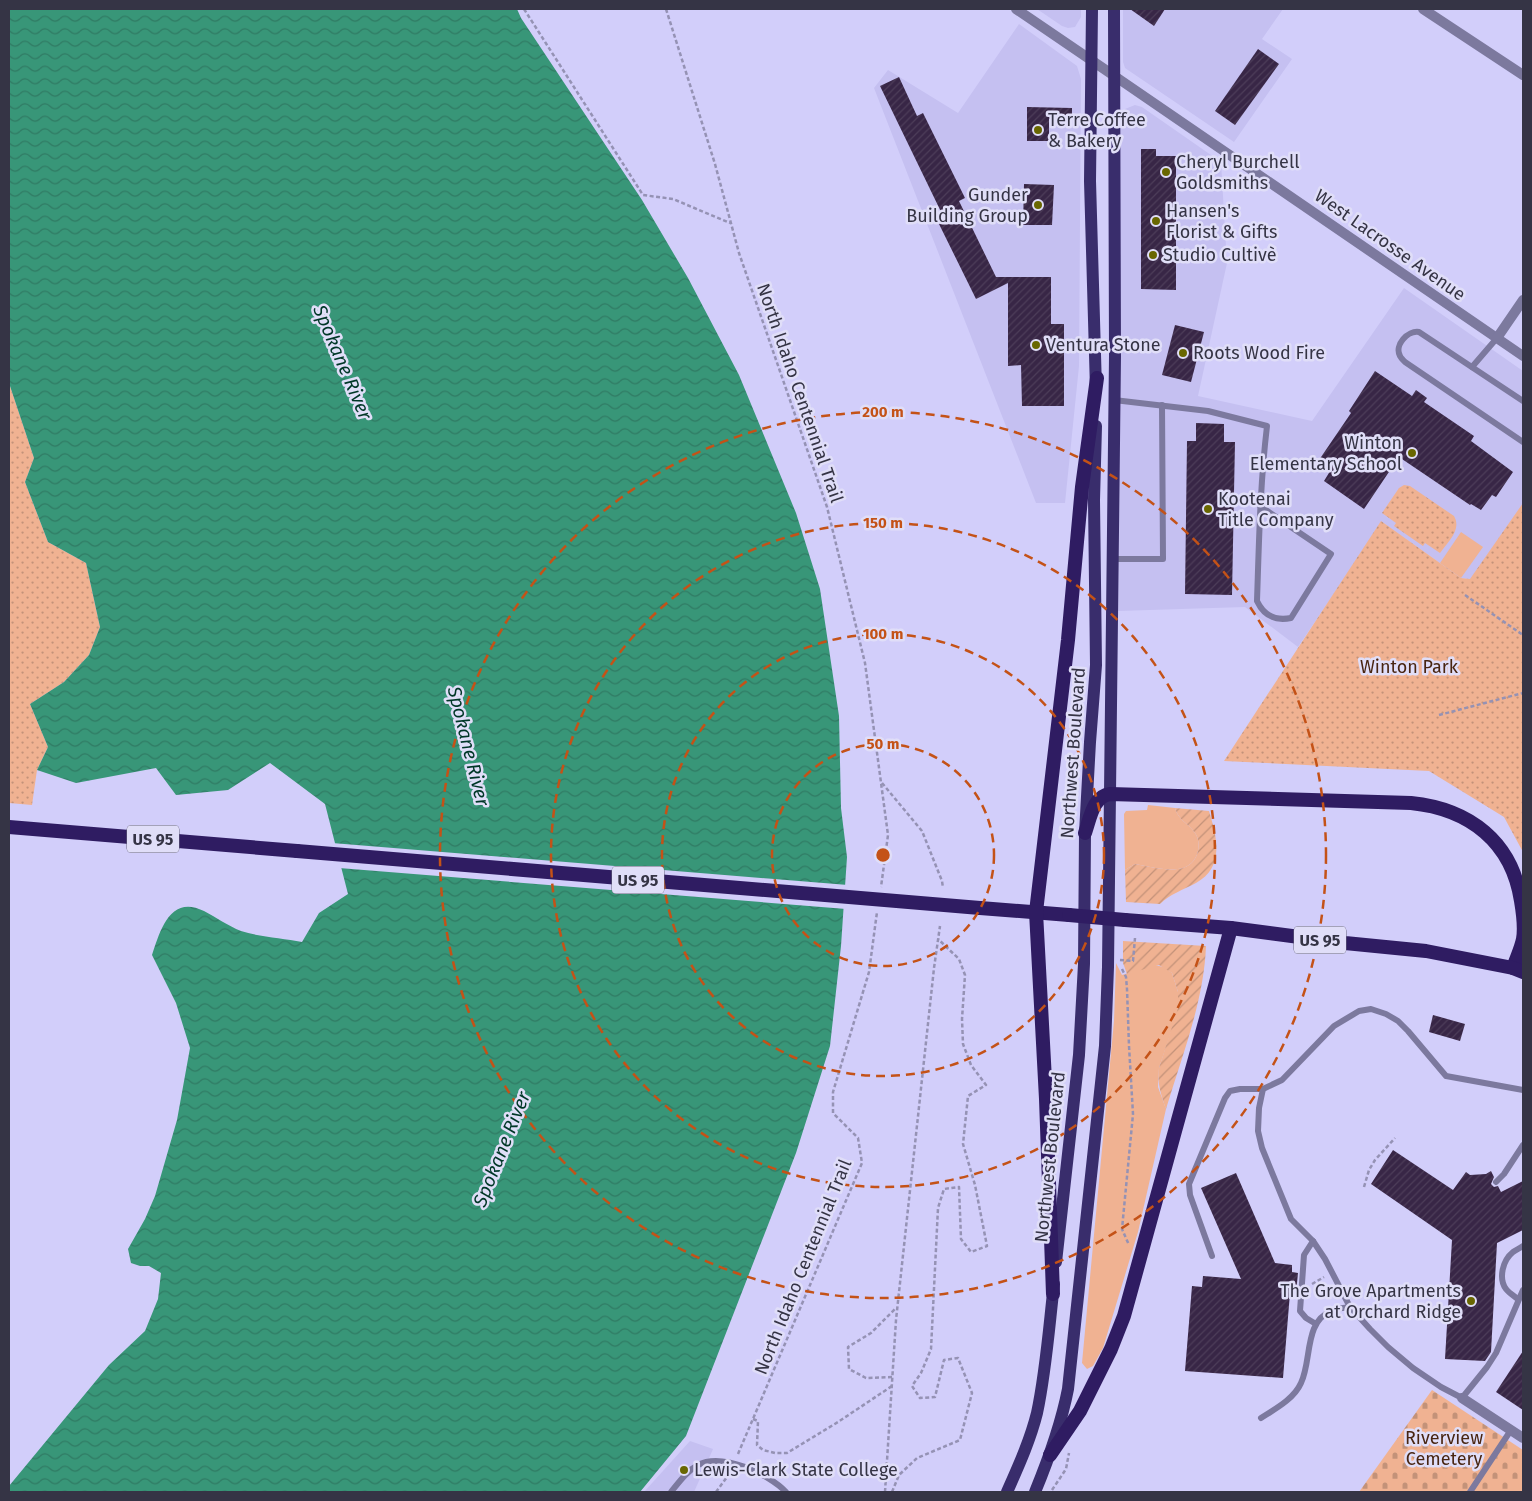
<svg xmlns="http://www.w3.org/2000/svg" width="1532" height="1501" font-family="'Fira Sans',sans-serif">
<style>
.built{fill:#c5c0f1}
.grass{fill:#f0b292}
.cemetery{fill:url(#cemetery-stones)}
.park{fill:url(#park-dots)}
.garden{fill:url(#garden-furrows)}
.water{fill:url(#water-waves)}
.pier{fill:#d2cefa}
.building{fill:url(#building-hatch)}
.lines{fill:none;stroke-linecap:round;stroke-linejoin:round}
.path{stroke:#9592b4;stroke-width:2.5;stroke-dasharray:4 2.5;stroke-linecap:butt}
.service{stroke:#7c799e;stroke-width:6}
.minor{stroke:#7c799e;stroke-width:10}
.tertiary{stroke:#7c799e;stroke-width:10}
.primary{stroke:#392d6c;stroke-width:12}
.trunk{stroke:#2f1c62;stroke-width:14}
.trunk-bridge{stroke:#2f1c62;stroke-width:14}
.ring{fill:none;stroke:#c45217;stroke-width:2.5;stroke-dasharray:9 6}
.poi-dot{fill:#696701;stroke:#e0def8;stroke-width:2}
.labels{text-anchor:middle;stroke-width:5;stroke-linejoin:round;paint-order:stroke}
.shield{fill:#e0def8;stroke:#68677b;stroke-width:1}
.shield-label{font-size:16px;font-weight:bold;fill:#353445}
.poi-label{font-size:18px;fill:#353445;stroke:#e0def8;text-anchor:start}
.street-label{font-size:18px;fill:#353445;stroke:#e0def8}
.park-label{font-size:18px;fill:#482511;stroke:#e0def8}
.water-label{font-size:19px;font-style:italic;fill:#003727;stroke:#e0def8}
.centre{fill:#c45217;stroke:#e0def8;stroke-width:2.5}
.ring-label{font-size:15px;text-anchor:middle;font-weight:bold;fill:#c45217;stroke:#e0def8;stroke-width:5;stroke-linejoin:round;paint-order:stroke}
</style>
<defs>
<pattern id="cemetery-stones" width="16" height="16" patternUnits="userSpaceOnUse" patternTransform="scale(1.25)"><rect width="16" height="16" fill="#f0b292"/><path d="M2 7V4a2 2 0 0 1 4 0v3zM10 15v-3a2 2 0 0 1 4 0v3z" fill="#c39279"/></pattern>
<pattern id="park-dots" width="8" height="8" patternUnits="userSpaceOnUse" patternTransform="scale(1.25)"><rect width="8" height="8" fill="#f0b292"/><path d="M2 2h.1M6 6h.1" fill="none" stroke="#c39279" stroke-width="1.8" stroke-linecap="round"/></pattern>
<pattern id="garden-furrows" width="10" height="10" patternUnits="userSpaceOnUse" patternTransform="scale(1.25)"><rect width="10" height="10" fill="#f0b292"/><path d="M-1 1l2-2M0 10L10 0M9 11l2-2" fill="none" stroke="#c39279"/></pattern>
<pattern id="water-waves" width="16" height="10" patternUnits="userSpaceOnUse" patternTransform="scale(1.25)"><rect width="16" height="10" fill="#389678"/><path d="M0 5q4-4 8 0t8 0" fill="none" stroke="#307b64"/></pattern>
<pattern id="building-hatch" width="6" height="6" patternUnits="userSpaceOnUse" patternTransform="scale(1.25)"><rect width="6" height="6" fill="#382646"/><path d="M-1 1l2-2M0 6l6-6M5 7l2-2" fill="none" stroke="#4d3d59"/></pattern>
</defs>
<rect width="100%" height="100%" fill="#d2cefa"/>
<g class="built">
<polygon points="1037,9 1081,9 1081,17 1075,27 1068,28 1062,26"/>
<polygon points="1123,9 1283,9 1262,39 1292,59 1234,142 1125,68 1123,62"/>
<polygon points="1019,24 1077,66 1081,79 1079,366 1065,503 1036,503 874,88 888,70 958,113"/>
<polygon points="1135,105 1142,107 1221,162 1227,263 1198,396 1312,421 1404,288 1523,371 1523,616 1470,579 1461,578 1382,522 1298,647 1245,607 1118,611 1120,123 1121,116 1125,109"/>
<polygon points="690,1441 713,1449 694,1492 644,1492"/>
</g>
<g class="grass">
<polygon points="1461,532 1483,547 1461,578 1440,563"/>
<path d="M1148 805 1175 808C1178 820 1188 823 1195 833 1199 839 1199 845 1198 851 1191 880 1154 867 1135 864L1125 870 1124 814 1126 811 1147 810Z"/>
<polygon points="1116,963 1122,975 1154,965 1164,967 1172,973 1178,992 1179,1008 1159,1068 1158,1087 1166,1109 1138,1232 1103,1348 1093,1366 1087,1369 1082,1363 1114,1021"/>
</g>
<polygon class="cemetery" points="1432,1390 1523,1450 1523,1492 1359,1492"/>
<g class="park">
<polygon points="9,383 34,458 25,482 48,542 86,563 100,627 89,655 64,682 30,704 48,747 37,770 32,805 9,803"/>
<path d="M1404 485 1410 486 1454 516C1462 530 1448 542 1440 553L1425 543 1423 546 1394 526 1396 523 1382 513 1399 488Z"/>
<polygon points="1523,503 1523,852 1504,817 1429,771 1224,761 1381,521 1461,578 1470,579"/>
</g>
<g class="garden">
<path d="M1175 808 1209 811C1217 837 1225 867 1196 883 1183 890 1170 894 1160 904L1126 902 1125 870 1135 864C1154 867 1191 880 1198 851 1199 845 1199 839 1195 833 1188 823 1178 820 1175 808Z"/>
<path d="M1123 941 1206 946C1204 1001 1182 1056 1166 1109 1161 1094 1157 1084 1159 1068L1178 1008V992L1172 973 1159 965 1127 974 1123 963Z"/>
</g>
<path class="water" d="M9 9H517L521 18 642 200 688 278 739 375 796 513 820 589 839 716 841 808 847 857 841 946 830 1046 796 1153 686 1436 640 1492H9V1486L109 1365 145 1331 158 1299 161 1273 149 1266H140L131 1263 128 1249 145 1219 155 1196 177 1120 190 1048 176 1003 152 955C160 931 170 894 204 911 216 917 228 926 241 931 259 937 283 938 302 942L319 913 348 894 325 804 270 763 228 790 176 795 156 768 76 783 37 770 48 747 30 704 64 682 89 655 100 627 86 563 48 542 25 482 34 458 9 383Z"/>
<polygon class="pier" points="332,843 848,885 846,909 339,868"/>
<g class="building">
<polygon points="1130,9 1165,9 1154,26"/>
<polygon points="1258,49 1279,64 1235,125 1215,111"/>
<polygon points="899,77 917,116 923,113 965,198 959,201 996,277 1051,277 1051,324 1064,324 1064,406 1022,406 1021,365 1008,366 1008,283 976,299 939,224 945,220 880,86"/>
<polygon points="1027,107 1072,108 1072,119 1049,119 1049,141 1027,141"/>
<polygon points="1141,149 1156,149 1156,156 1176,156 1176,290 1141,289"/>
<polygon points="1024,184 1054,185 1052,225 1023,225"/>
<polygon points="1175,325 1204,332 1191,382 1162,375"/>
<polygon points="1375,371 1412,396 1416,390 1427,398 1424,402 1474,436 1471,441 1513,472 1496,497 1492,495 1481,510 1471,504 1470,505 1399,457 1364,509 1324,481 1332,468 1319,460 1351,413 1349,411"/>
<polygon points="1196,423 1224,424 1224,442 1235,442 1232,595 1185,594 1187,441 1196,441"/>
<polygon points="1433,1015 1465,1024 1460,1041 1429,1032"/>
<polygon points="1393,1150 1453,1190 1466,1172 1470,1175 1486,1174 1491,1171 1494,1177 1491,1184 1494,1187 1498,1186 1501,1192 1523,1181 1523,1230 1497,1243 1491,1352 1485,1361 1445,1359 1452,1240 1371,1184"/>
<polygon points="1236,1173 1275,1263 1292,1265 1292,1272 1298,1273 1296,1293 1290,1293 1283,1378 1185,1371 1192,1286 1202,1287 1203,1276 1241,1279 1201,1188"/>
<polygon points="1523,1351 1523,1410 1496,1392"/>
</g>
<g class="lines">
<g class="path">
<polyline points="524,9 643,195 673,199 730,223"/>
<polyline points="666,9 715,164 739,253 827,507 865,663 888,835 881,887"/>
<polyline points="1465,595 1523,635"/>
<polyline points="1439,715 1523,693"/>
<polyline points="882,783 922,831 942,881 943,888"/>
<polyline points="1120,960 1133,961 1135,938"/>
<polyline points="1122,969 1126,977 1127,989 1129,1046 1133,1114 1122,1229 1129,1245"/>
<polyline points="1364,1187 1369,1170 1375,1160 1395,1138"/>
<polyline points="1312,1284 1324,1277"/>
<polyline points="892,1377 866,1378 849,1369 848,1347 871,1333 896,1308"/>
<polyline points="753,1419 758,1421 757,1445 763,1450 775,1453 787,1453 838,1422 892,1386"/>
<polyline points="738,1454 862,1163 858,1138 833,1113 833,1092 869,972 877,912"/>
<polyline points="1052,1490 1066,1469 1069,1453"/>
<polyline points="716,1492 730,1473"/>
<polyline points="885,1492 896,1320 934,968 940,926"/>
<polyline points="892,1492 899,1475 917,1458 960,1440 972,1393 958,1358 944,1360 935,1397 920,1398 912,1386 921,1373 931,1349 938,1208 944,1189 959,1187 961,1239 971,1252 987,1246 975,1185 963,1144 968,1096 986,1085 971,1065 963,1044 962,1019 965,975 959,959 938,939"/>
</g>
<g class="service">
<polyline points="1472,367 1497,338"/>
<path d="M1114 400 1208 411 1267 426C1260 485 1259 542 1257 601 1264 616 1276 621 1291 618L1331 554 1260 506"/>
<path d="M1523 401 1419 332C1408 330 1394 345 1400 356 1401 358 1403 360 1405 362L1523 442"/>
<polyline points="1112,559 1163,559 1162,405"/>
<polyline points="1523,1090 1446,1076 1408,1031 1398,1021 1386,1014 1371,1009 1359,1011 1334,1026 1282,1080 1263,1089 1259,1108 1258,1131 1262,1148 1291,1219 1313,1241 1325,1259 1350,1307 1370,1329 1388,1347 1413,1368 1441,1387 1462,1398 1487,1367 1496,1353 1523,1290"/>
<polyline points="1496,1182 1504,1174 1523,1145"/>
<polyline points="1313,1241 1304,1255 1300,1311 1306,1318 1316,1324"/>
<polyline points="1212,1256 1190,1195 1189,1184 1225,1098 1230,1091 1240,1089 1263,1089"/>
<path d="M1518 1299C1514 1296 1509 1293 1506 1289 1498 1278 1503 1260 1513 1252 1516 1250 1520 1248 1523 1246"/>
<path d="M1261 1418C1275 1409 1294 1399 1301 1383 1312 1360 1304 1322 1331 1311 1336 1308 1344 1308 1350 1307"/>
<path d="M671 1492C679 1482 687 1471 698 1465 722 1452 769 1474 786 1492"/>
<polyline points="1470,1492 1511,1430"/>
</g>
<g class="minor">
<polyline points="1423,9 1523,75"/>
<polyline points="1113,75 1523,356"/>
<polyline points="1497,338 1523,300"/>
<polyline points="1462,1398 1523,1438"/>
</g>
<polyline class="tertiary" points="1016,9 1113,75"/>
<g class="primary">
<polyline points="1092,9 1090,181 1096,389"/>
<polyline points="1056,1262 1079,1055 1084,964 1085,833 1090,742 1096,665 1094,500 1096,426"/>
<path d="M1007 1492C1018 1467 1030 1441 1037 1413 1046 1371 1049 1327 1054 1284"/>
<path d="M1035 1492C1049 1458 1061 1425 1068 1389L1105 1046 1108 967 1115 356 1114 9"/>
</g>
<g class="trunk">
<polyline points="9,827 297,851"/>
<path d="M1085 833C1090 819 1093 796 1110 794L1411 803C1470 809 1512 842 1521 901 1523 913 1525 928 1523 939 1521 949 1516 959 1513 968"/>
<polyline points="980,908 1069,915"/>
<polyline points="1125,920 1231,928 1345,943 1426,951 1513,968 1523,972"/>
<polyline points="1053,1294 1046,1099 1036,912 1068,640 1082,487 1097,378"/>
<polyline points="1050,1455 1080,1411 1111,1349 1124,1316 1231,928"/>
</g>
<g class="trunk-bridge">
<polyline points="297,851 980,908"/>
<polyline points="1069,915 1125,920"/>
</g>
</g>
<g class="ring">
<circle cx="883" cy="855" r="111"/>
<circle cx="883" cy="855" r="221"/>
<circle cx="883" cy="855" r="332"/>
<circle cx="883" cy="855" r="443"/>
</g>
<g class="poi-dot">
<circle cx="1038" cy="130" r="5"/>
<circle cx="1166" cy="172" r="5"/>
<circle cx="1038" cy="205" r="5"/>
<circle cx="1156" cy="221" r="5"/>
<circle cx="1153" cy="255" r="5"/>
<circle cx="1036" cy="345" r="5"/>
<circle cx="1183" cy="353" r="5"/>
<circle cx="1412" cy="453" r="5"/>
<circle cx="1208" cy="509" r="5"/>
<circle cx="1471" cy="1301" r="5"/>
<circle cx="684" cy="1470" r="5"/>
</g>
<g class="labels">
<g class="shield">
<rect x="127" y="825.5" width="52" height="27" rx="4"/>
<rect x="612" y="866.5" width="52" height="27" rx="4"/>
<rect x="1294" y="926.5" width="52" height="27" rx="4"/>
</g>
<g class="shield-label">
<text x="153" y="845">US 95</text>
<text x="638" y="886">US 95</text>
<text x="1320" y="946">US 95</text>
</g>
<g class="poi-label">
<text x="1048" y="126">Terre Coffee<tspan x="1048" dy="21">&amp; Bakery</tspan></text>
<text x="1176" y="168">Cheryl Burchell<tspan x="1176" dy="21">Goldsmiths</tspan></text>
<text x="1028" y="201" text-anchor="end">Gunder<tspan x="1028" dy="21">Building Group</tspan></text>
<text x="1166" y="217">Hansen's<tspan x="1166" dy="21">Florist &amp; Gifts</tspan></text>
<text x="1163" y="261">Studio Cultivè</text>
<text x="1046" y="351">Ventura Stone</text>
<text x="1193" y="359">Roots Wood Fire</text>
<text x="1402" y="449" text-anchor="end">Winton<tspan x="1402" dy="21">Elementary School</tspan></text>
<text x="1218" y="505">Kootenai<tspan x="1218" dy="21">Title Company</tspan></text>
<text x="1461" y="1297" text-anchor="end">The Grove Apartments<tspan x="1461" dy="21">at Orchard Ridge</tspan></text>
<text x="694" y="1476">Lewis-Clark State College</text>
</g>
<g class="street-label">
<text transform="translate(1390 245) rotate(35)" y="6">West Lacrosse Avenue</text>
<text transform="translate(800 393) rotate(71)" y="6">North Idaho Centennial Trail</text>
<text transform="translate(1073 753) rotate(-86)" y="6">Northwest Boulevard</text>
<text transform="translate(1050 1157) rotate(-84)" y="6">Northwest Boulevard</text>
<text transform="translate(803 1267) rotate(-68)" y="6">North Idaho Centennial Trail</text>
</g>
<g class="park-label">
<text x="1409" y="673">Winton Park</text>
<text x="1444" y="1444">Riverview<tspan x="1444" dy="21">Cemetery</tspan></text>
</g>
<g class="water-label">
<text transform="translate(343 362) rotate(67)" y="7">Spokane River</text>
<text transform="translate(469 746) rotate(76)" y="7">Spokane River</text>
<text transform="translate(501 1149) rotate(-68)" y="7">Spokane River</text>
</g>
</g>
<circle cx="883" cy="855" r="8" class="centre"/>
<g class="ring-label">
<text x="883" y="417">200 m</text>
<text x="883" y="528">150 m</text>
<text x="883" y="639">100 m</text>
<text x="883" y="749">50 m</text>
</g>
<rect width="1532" height="1501" fill="none" stroke="#353445" stroke-width="20"/>
</svg>
